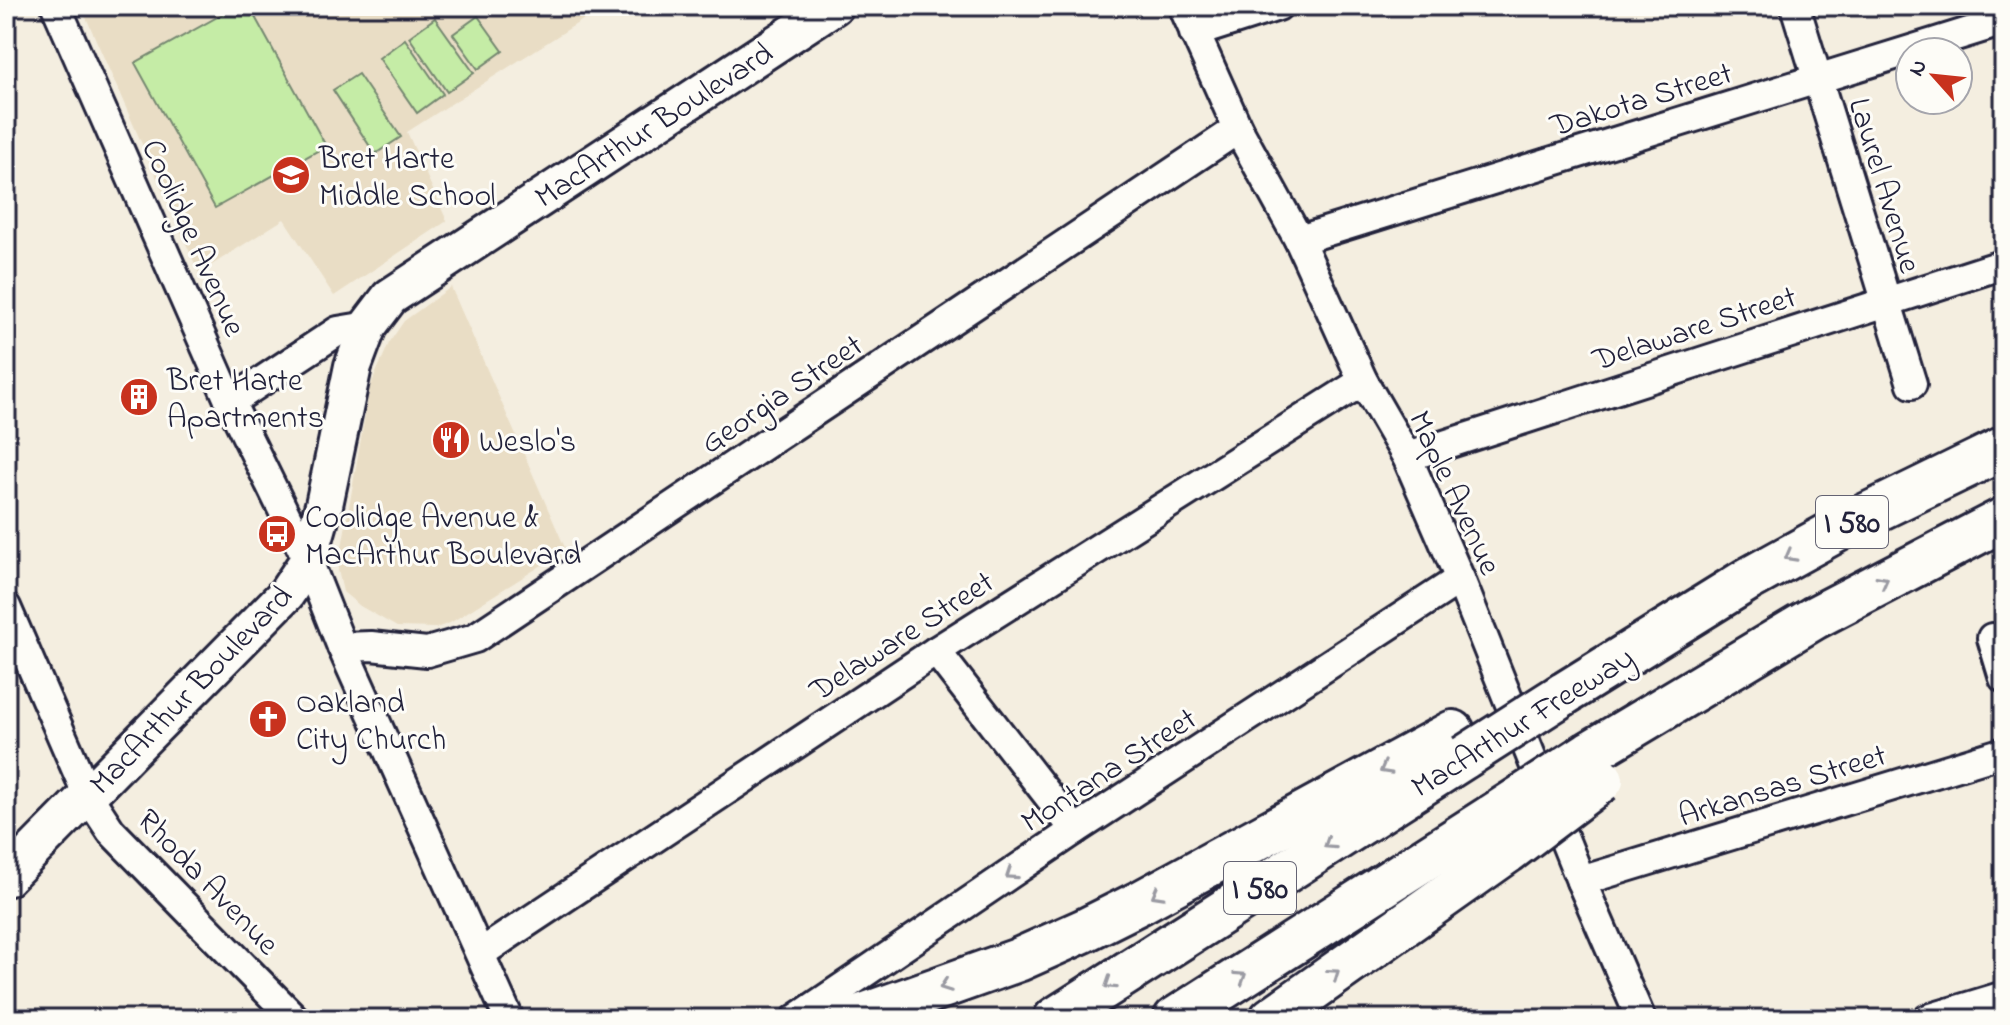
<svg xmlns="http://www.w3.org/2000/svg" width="2010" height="1025" font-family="'Indie Flower',sans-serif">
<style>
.built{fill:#e9ddc5}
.green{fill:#c5eca6;stroke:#748770;stroke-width:2}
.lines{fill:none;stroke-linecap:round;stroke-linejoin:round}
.minor-casing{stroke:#22223b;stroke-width:34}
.major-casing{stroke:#22223b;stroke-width:42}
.highway-casing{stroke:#22223b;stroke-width:48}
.minor{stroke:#fdfcf7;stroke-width:28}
.major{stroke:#fdfcf7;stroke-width:36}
.highway{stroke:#fdfcf7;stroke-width:42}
.highway-bridge-casing{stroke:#22223b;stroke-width:48;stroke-linecap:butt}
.highway-bridge{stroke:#fdfcf7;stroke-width:42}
.oneway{stroke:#9a9aa2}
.labels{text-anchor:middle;stroke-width:6;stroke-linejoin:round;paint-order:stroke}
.shield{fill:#fdfcf7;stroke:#646373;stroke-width:2}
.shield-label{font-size:30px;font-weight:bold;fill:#22223b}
.street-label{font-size:32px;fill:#22223b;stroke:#fdfcf7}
.poi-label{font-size:32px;fill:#22223b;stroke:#fdfcf7;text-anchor:start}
</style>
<rect width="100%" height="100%" fill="#f4eee0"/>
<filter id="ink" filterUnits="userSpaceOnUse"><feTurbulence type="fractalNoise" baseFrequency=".0125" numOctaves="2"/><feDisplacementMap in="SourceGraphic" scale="16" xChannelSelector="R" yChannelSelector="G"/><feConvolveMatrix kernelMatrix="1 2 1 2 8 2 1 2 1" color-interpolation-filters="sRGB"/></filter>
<g filter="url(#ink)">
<g class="built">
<polygon points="81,6 602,6 603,7 407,132 447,221 334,296 284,219 199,273"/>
<polygon points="451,287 566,550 450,623 436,628 397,627 360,606 343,592 338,570 370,387 389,343 404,321"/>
</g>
<g class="green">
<polygon points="237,6 249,6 326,146 215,208 135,63"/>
<polygon points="478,16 503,51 478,69 453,34"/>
<polygon points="435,18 474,73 447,92 409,37"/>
<polygon points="405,39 443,94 417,113 379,58"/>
<polygon points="358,74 401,137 375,154 333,90"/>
</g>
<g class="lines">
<g class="minor-casing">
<g id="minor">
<polyline points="56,6 230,402 308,561 342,647 509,1019"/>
<polyline points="1183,6 1238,129 1299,240 1363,381 1407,457 1460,579 1581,881 1641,1019"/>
<polyline points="1795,6 1912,384"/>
<polyline points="1194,33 1278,6"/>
<polyline points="1299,240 2004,21"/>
<polyline points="230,402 338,331 368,326"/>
<polyline points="1407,457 2004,264"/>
<polyline points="6,607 88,796 111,831 295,1019"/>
<polyline points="1992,638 2004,678"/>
<polyline points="342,647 371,646 427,652 475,638 1238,129"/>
<polyline points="936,651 1075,830"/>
<polyline points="1581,881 2004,752"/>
<polyline points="481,953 936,651 1363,381"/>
<polyline points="796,1019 1075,830 1460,579"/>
<polyline points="1928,1019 2004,996"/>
</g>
</g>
<g class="major-casing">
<polyline id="major" points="6,878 286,594 308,561 324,505 353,366 368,326 390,297 834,6"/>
</g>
<g class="highway-casing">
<g id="highway">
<polyline points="1562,695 1747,580 1854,521 2004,448"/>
<polyline points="1589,753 1814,618 2004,519"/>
<polyline points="852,1019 1018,960 1083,931 1141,902 1453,732"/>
<polyline points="1055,1019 1465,757"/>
<polyline points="1175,1019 1492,816"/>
<polyline points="1271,1019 1507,852"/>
</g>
</g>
<use href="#minor" class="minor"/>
<use href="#major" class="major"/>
<use href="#highway" class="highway"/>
<g class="highway-bridge-casing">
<g id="highway-bridge">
<polyline points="1465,757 1562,695"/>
<polyline points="1492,816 1589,753"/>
<polyline points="1507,852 1602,780"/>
</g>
</g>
<use href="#highway-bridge" class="highway-bridge"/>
</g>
<defs><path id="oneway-chevron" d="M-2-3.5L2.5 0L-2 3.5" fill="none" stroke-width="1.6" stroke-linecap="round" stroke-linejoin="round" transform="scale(2)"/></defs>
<g class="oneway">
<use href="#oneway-chevron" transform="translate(1790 556) rotate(151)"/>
<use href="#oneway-chevron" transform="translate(1883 581) rotate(-28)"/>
<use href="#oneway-chevron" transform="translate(1385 769) rotate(151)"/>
<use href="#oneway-chevron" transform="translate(1329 844) rotate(147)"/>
<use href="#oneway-chevron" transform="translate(1011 874) rotate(146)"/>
<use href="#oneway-chevron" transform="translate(1157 894) rotate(151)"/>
<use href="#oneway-chevron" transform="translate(1334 974) rotate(-35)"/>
<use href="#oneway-chevron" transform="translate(1241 977) rotate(-33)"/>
<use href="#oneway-chevron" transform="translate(1110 984) rotate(147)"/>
<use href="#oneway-chevron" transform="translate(945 986) rotate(160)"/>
</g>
</g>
<defs>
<g id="school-disc" transform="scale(2)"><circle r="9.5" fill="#c8321e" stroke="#fdfcf7"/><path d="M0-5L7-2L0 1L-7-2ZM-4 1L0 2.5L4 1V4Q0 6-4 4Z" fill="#fff"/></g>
<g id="building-disc" transform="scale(2)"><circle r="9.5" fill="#c8321e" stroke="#fdfcf7"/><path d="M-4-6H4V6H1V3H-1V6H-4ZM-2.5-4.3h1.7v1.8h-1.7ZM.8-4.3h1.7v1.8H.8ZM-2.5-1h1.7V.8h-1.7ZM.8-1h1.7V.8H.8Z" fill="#fff"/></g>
<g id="restaurant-disc" transform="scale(2)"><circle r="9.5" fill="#c8321e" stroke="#fdfcf7"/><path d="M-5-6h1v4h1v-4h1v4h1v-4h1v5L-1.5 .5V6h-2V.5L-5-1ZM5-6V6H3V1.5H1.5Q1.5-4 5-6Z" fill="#fff"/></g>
<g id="bus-disc" transform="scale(2)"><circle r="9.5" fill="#c8321e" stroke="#fdfcf7"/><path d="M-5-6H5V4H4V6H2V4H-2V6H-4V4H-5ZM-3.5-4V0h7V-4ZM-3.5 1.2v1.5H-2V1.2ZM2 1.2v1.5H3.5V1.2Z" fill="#fff"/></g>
<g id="church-disc" transform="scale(2)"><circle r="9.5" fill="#c8321e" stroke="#fdfcf7"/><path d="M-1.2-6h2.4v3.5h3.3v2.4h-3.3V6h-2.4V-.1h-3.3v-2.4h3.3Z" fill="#fff"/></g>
</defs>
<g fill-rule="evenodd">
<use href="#school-disc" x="291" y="175"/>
<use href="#building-disc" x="139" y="397"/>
<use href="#restaurant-disc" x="451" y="440"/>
<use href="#bus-disc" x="277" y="534"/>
<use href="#church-disc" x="268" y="719"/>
</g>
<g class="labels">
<g class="shield">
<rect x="1816" y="496" width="72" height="52" rx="6"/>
<rect x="1224" y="862" width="72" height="52" rx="6"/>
</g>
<g class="shield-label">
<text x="1852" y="532">I 580</text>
<text x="1260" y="898">I 580</text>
</g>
<g class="street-label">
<text transform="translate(1641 98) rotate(-17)" y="11">Dakota Street</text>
<text transform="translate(653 124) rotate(-33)" y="11">MacArthur Boulevard</text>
<text transform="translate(1886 185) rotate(73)" y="11">Laurel Avenue</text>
<text transform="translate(195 237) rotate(66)" y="11">Coolidge Avenue</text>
<text transform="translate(1694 327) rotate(-18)" y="11">Delaware Street</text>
<text transform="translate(781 393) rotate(-34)" y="11">Georgia Street</text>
<text transform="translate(1456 492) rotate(65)" y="11">Maple Avenue</text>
<text transform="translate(901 635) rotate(-33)" y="11">Delaware Street</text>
<text transform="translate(190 689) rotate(-46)" y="11">MacArthur Boulevard</text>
<text transform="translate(1522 721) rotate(-32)" y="11">MacArthur Freeway</text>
<text transform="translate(1108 769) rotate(-33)" y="11">Montana Street</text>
<text transform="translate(1782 784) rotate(-17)" y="11">Arkansas Street</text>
<text transform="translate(209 881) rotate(46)" y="11">Rhoda Avenue</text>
</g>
<g class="poi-label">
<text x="319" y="168">Bret Harte<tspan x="319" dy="37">Middle School</tspan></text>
<text x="167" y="390">Bret Harte<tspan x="167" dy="37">Apartments</tspan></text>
<text x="479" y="451">Weslo's</text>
<text x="305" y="527">Coolidge Avenue &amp;<tspan x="305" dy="37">MacArthur Boulevard</tspan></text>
<text x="296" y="712">Oakland<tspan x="296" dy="37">City Church</tspan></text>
</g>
</g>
<rect width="2010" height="1025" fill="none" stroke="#fdfcf7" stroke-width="32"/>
<rect x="16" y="16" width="1978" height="993" fill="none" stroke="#22223b" stroke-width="3" filter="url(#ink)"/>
<g transform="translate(1934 76) rotate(297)"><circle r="38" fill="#fdfcf7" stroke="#a5a5ac" stroke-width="2"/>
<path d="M0-6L14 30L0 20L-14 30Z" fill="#c8321e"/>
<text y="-12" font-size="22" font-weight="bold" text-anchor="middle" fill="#22223b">N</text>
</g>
</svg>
